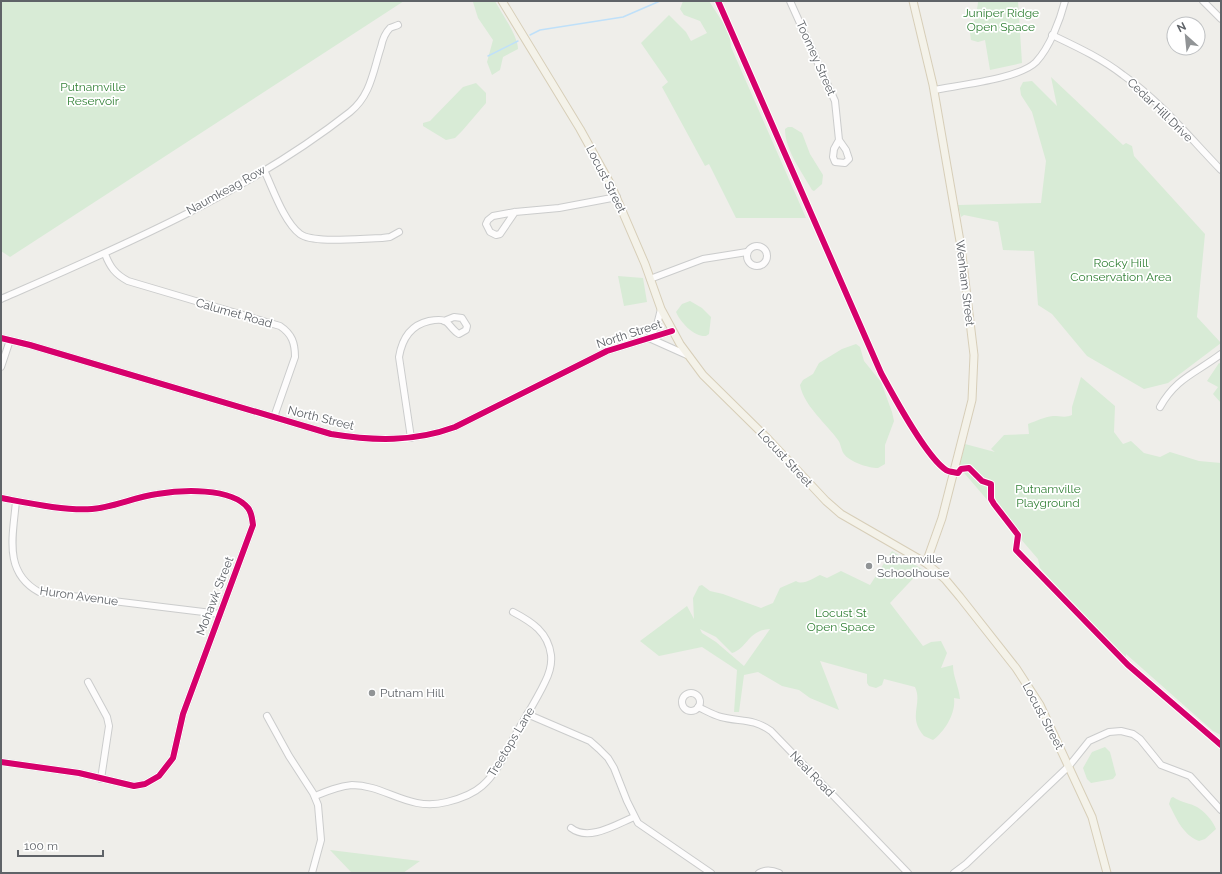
<svg xmlns="http://www.w3.org/2000/svg" width="1222" height="874" font-family="Raleway,sans-serif">
<style>
.green{fill:#d8ebd6;fill-rule:evenodd}
.lines{fill:none;stroke-linecap:round;stroke-linejoin:round}
.stream{stroke:#bfe0f9;stroke-width:1.5}
.minor-casing{stroke:#cbcccc;stroke-width:8}
.major-casing{stroke:#d7ceb8;stroke-width:9}
.minor{stroke:#fdfcfc;stroke-width:6}
.major{stroke:#f4f2e9;stroke-width:7}
.cycleway-casing{stroke:#fff;stroke-width:8}
.cycleway{stroke:#d6006c;stroke-width:6}
.poi-dot{fill:#919496;stroke:#fff;stroke-width:1.5}
.labels{text-anchor:middle;stroke-width:3.5;stroke-linejoin:round;paint-order:stroke}
.park-label{font-size:12px;fill:#348238;stroke:#fff}
.street-label{font-size:12px;fill:#5f6368;stroke:#fff}
.poi-label{font-size:12px;fill:#5f6368;stroke:#fff;text-anchor:start}
</style>
<rect width="100%" height="100%" fill="#efeeea"/>
<g class="green">
<polygon points="1,1 404,1 10,257 1,251"/>
<path d="M495 1C502 14 518 36 518 49L503 57 500 70 492 75 487 62 493 40 478 18 473 2Z"/>
<polygon points="683,1 709,1 729,32 731,47 806,218 736,218 709,164 705,166 662,87 668,82 641,43 669,15 686,32 691,41 707,33 700,21 684,15 680,9"/>
<path d="M978 1H1018L1022 63 990 70 985 40 978 42 971 40 970 33C973 27 978 8 978 1Z"/>
<polygon points="1051,77 1123,145 1126,143 1132,146 1134,156 1205,234 1197,317 1221,343 1168,383 1144,389 1087,356 1052,314 1038,305 1034,251 1003,250 998,222 964,215 961,217 958,205 1041,203 1046,161 1032,112 1021,95 1020,88 1023,82 1032,81 1057,106"/>
<polygon points="476,83 486,93 486,103 462,131 455,138 446,140 423,126 423,123 430,121 463,87"/>
<path d="M788 127H792L802 133 810 154 823 175 822 184 814 191 812 190C802 172 785 150 785 129Z"/>
<polygon points="618,276 643,278 647,302 624,306"/>
<path d="M690 301 702 308 711 317 709 334 706 336C694 337 680 322 676 312L682 304Z"/>
<path d="M856 344 860 347 864 361 881 382 892 412 894 421 885 445V464L878 468C868 468 850 462 844 454 841 450 841 444 838 440 826 423 804 406 800 385L803 380 813 374 819 363 842 349Z"/>
<polygon points="1219,363 1221,364 1221,403 1213,394 1218,387 1207,381"/>
<path d="M1081 377 1115 406 1114 432 1123 444 1131 441 1144 453 1160 457 1170 452 1199 461 1221 463V735L1213 731 1126 654 1125 661 1040 568 1038 559 959 467 965 444 995 452 991 449 1004 435 1029 434 1028 424C1036 421 1044 417 1053 416 1060 416 1066 418 1072 415V407Z"/>
<path d="M892 551 922 569 890 603 923 646 931 642 941 641 947 653 941 668 953 665C953 677 959 687 960 699L954 698C956 713 945 731 933 740L924 736C907 717 923 704 915 687L884 679 882 685 876 688 869 686 867 683V674L820 661 839 710 810 698 799 690 782 686 758 672 744 675 739 712H734L737 670 702 647 659 656 640 641 687 606 694 619 693 598 699 586 702 585 710 591 723 594 761 608 773 603 780 588 796 581C803 586 813 578 820 575L827 578 841 571 870 585ZM700 629 716 637 732 653C747 649 748 630 770 629L744 666 716 642 702 633Z"/>
<polygon points="1105,747 1110,752 1116,775 1113,779 1091,783 1087,779 1083,768 1092,752"/>
<path d="M1173 797C1182 803 1190 803 1197 807 1204 811 1213 821 1216 829L1205 839 1199 841C1183 835 1176 818 1169 804L1171 798Z"/>
<polygon points="330,850 420,861 403,873 352,873"/>
</g>
<g class="lines">
<g class="stream">
<polyline points="530,35 540,30 623,17 660,1"/>
<polyline points="488,56 518,41"/>
</g>
<g class="minor-casing">
<g id="minor">
<polyline points="790,1 835,101 839,140 834,149 833,157 835,162 845,163 849,159 846,150 839,140"/>
<polyline points="1203,1 1221,19"/>
<path d="M1052 35C1077 47 1101 58 1123 75 1160 101 1190 138 1221 170"/>
<path d="M934 90C959 85 1019 79 1036 62 1050 47 1060 20 1065 1"/>
<path d="M264 170C273 189 284 222 300 234 313 244 364 238 382 238L390 237 399 232"/>
<polyline points="515,212 500,234 496,235 490,232 486,224 488,220 493,216 515,212 559,208 617,197"/>
<circle cx="757" cy="256" r="10"/>
<path d="M105 254C110 267 115 274 128 281L280 326C292 334 295 343 295 357L274 417"/>
<polyline points="650,279 703,259 747,252"/>
<path d="M1 299C120 247 247 193 350 112 371 95 373 71 381 47 382 42 385 33 390 28 392 27 396 26 398 25"/>
<polyline points="661,309 657,325 649,338 687,355"/>
<path d="M1 338 30 345 331 434C374 441 414 442 455 427L607 351 672 331"/>
<polyline points="1,367 10,340"/>
<path d="M1160 407C1176 378 1196 373 1221 354"/>
<path d="M411 438 399 357C402 339 411 325 429 321 434 320 441 319 445 321 450 324 453 331 459 334L466 330 467 326 462 318 454 317 444 321"/>
<path d="M1 498C28 503 65 511 92 509 114 507 135 497 157 494 181 490 231 487 248 508 252 513 252 519 253 525L183 714 173 758 159 776 145 784 134 786 79 773 1 762"/>
<path d="M16 501C13 536 3 572 39 592L220 614"/>
<polyline points="88,682 107,717 109,726 101,779"/>
<circle cx="691" cy="702" r="9"/>
<path d="M698 707C705 710 713 715 721 717 740 722 753 718 771 731L908 873"/>
<polyline points="527,714 590,741 599,749 608,758 614,768 627,801 638,823 711,873"/>
<polyline points="267,716 289,756 313,793 318,805 321,840 312,873"/>
<path d="M315 796C327 791 339 786 352 785 386 785 408 812 447 802 459 799 472 795 482 786 498 772 507 750 517 732 526 716 537 699 545 682 549 674 552 664 551 655 548 632 532 622 513 612"/>
<path d="M571 828C589 842 617 824 634 817"/>
<path d="M759 873C766 869 772 870 779 873"/>
<polyline points="954,873 966,864 1069,766 1089,741 1109,732 1121,731 1133,734 1140,739 1161,765 1190,776 1221,810"/>
</g>
</g>
<g class="major-casing">
<g id="major">
<polyline points="502,1 580,129 611,185 645,264 661,309 680,344 703,375 768,439 826,501 841,514 926,563 945,579 960,597 1016,668 1040,705 1092,817 1107,873"/>
<polyline points="913,1 933,85 961,247 974,355 972,400 942,518 926,563"/>
</g>
</g>
<use href="#minor" class="minor"/>
<use href="#major" class="major"/>
<g class="cycleway-casing">
<g id="cycleway">
<path d="M718 1 881 373C893 395 926 457 946 470 949 472 954 472 958 473L961 469 969 468 982 481 991 484V499L994 504 1018 535 1016 550 1128 665 1221 745"/>
<path d="M1 338 30 345 331 434C374 441 414 442 455 427L607 351 672 331"/>
<path d="M1 498C28 503 65 511 92 509 114 507 135 497 157 494 181 490 231 487 248 508 252 513 252 519 253 525L183 714 173 758 159 776 145 784 134 786 79 773 1 762"/>
</g>
</g>
<use href="#cycleway" class="cycleway"/>
</g>
<g class="poi-dot">
<circle cx="869" cy="566" r="4"/>
<circle cx="372" cy="693" r="4"/>
</g>
<g class="labels">
<g class="park-label">
<text x="1001" y="17">Juniper Ridge<tspan x="1001" dy="14">Open Space</tspan></text>
<text x="93" y="91">Putnamville<tspan x="93" dy="14">Reservoir</tspan></text>
<text x="1121" y="267">Rocky Hill<tspan x="1121" dy="14">Conservation Area</tspan></text>
<text x="1048" y="493">Putnamville<tspan x="1048" dy="14">Playground</tspan></text>
<text x="841" y="617">Locust St<tspan x="841" dy="14">Open Space</tspan></text>
</g>
<g class="street-label">
<text transform="translate(816 58) rotate(66)" y="4">Toomey Street</text>
<text transform="translate(1160 110) rotate(44)" y="4">Cedar Hill Drive</text>
<text transform="translate(606 179) rotate(63)" y="4">Locust Street</text>
<text transform="translate(226 190) rotate(-29)" y="4">Naumkeag Row</text>
<text transform="translate(965 283) rotate(83)" y="4">Wenham Street</text>
<text transform="translate(234 313) rotate(16)" y="4">Calumet Road</text>
<text transform="translate(629 334) rotate(-18)" y="4">North Street</text>
<text transform="translate(321 418) rotate(14)" y="4">North Street</text>
<text transform="translate(785 458) rotate(47)" y="4">Locust Street</text>
<text transform="translate(79 596) rotate(8)" y="4">Huron Avenue</text>
<text transform="translate(215 596) rotate(-69)" y="4">Mohawk Street</text>
<text transform="translate(1043 716) rotate(62)" y="4">Locust Street</text>
<text transform="translate(511 742) rotate(-59)" y="4">Treetops Lane</text>
<text transform="translate(812 774) rotate(46)" y="4">Neal Road</text>
</g>
<g class="poi-label">
<text x="877" y="563">Putnamville<tspan x="877" dy="14">Schoolhouse</tspan></text>
<text x="380" y="697">Putnam Hill</text>
</g>
</g>
<rect width="1222" height="874" fill="none" stroke="#5f6368" stroke-width="4"/>
<g transform="translate(1186 36) rotate(333)"><circle r="19" fill="#ffffff" stroke="#bfc1c3"/>
<path d="M0-3L7 15L0 10L-7 15Z" fill="#919496"/>
<text y="-6" font-size="11" font-weight="bold" text-anchor="middle" fill="#5f6368">N</text>
</g>
<path d="M18 850v6h85v-6" fill="none" stroke="#5f6368" stroke-width="2"/>
<text x="24" y="850" font-size="12" fill="#5f6368" stroke="#ffffff" stroke-width="3" paint-order="stroke">100 m</text>
</svg>
